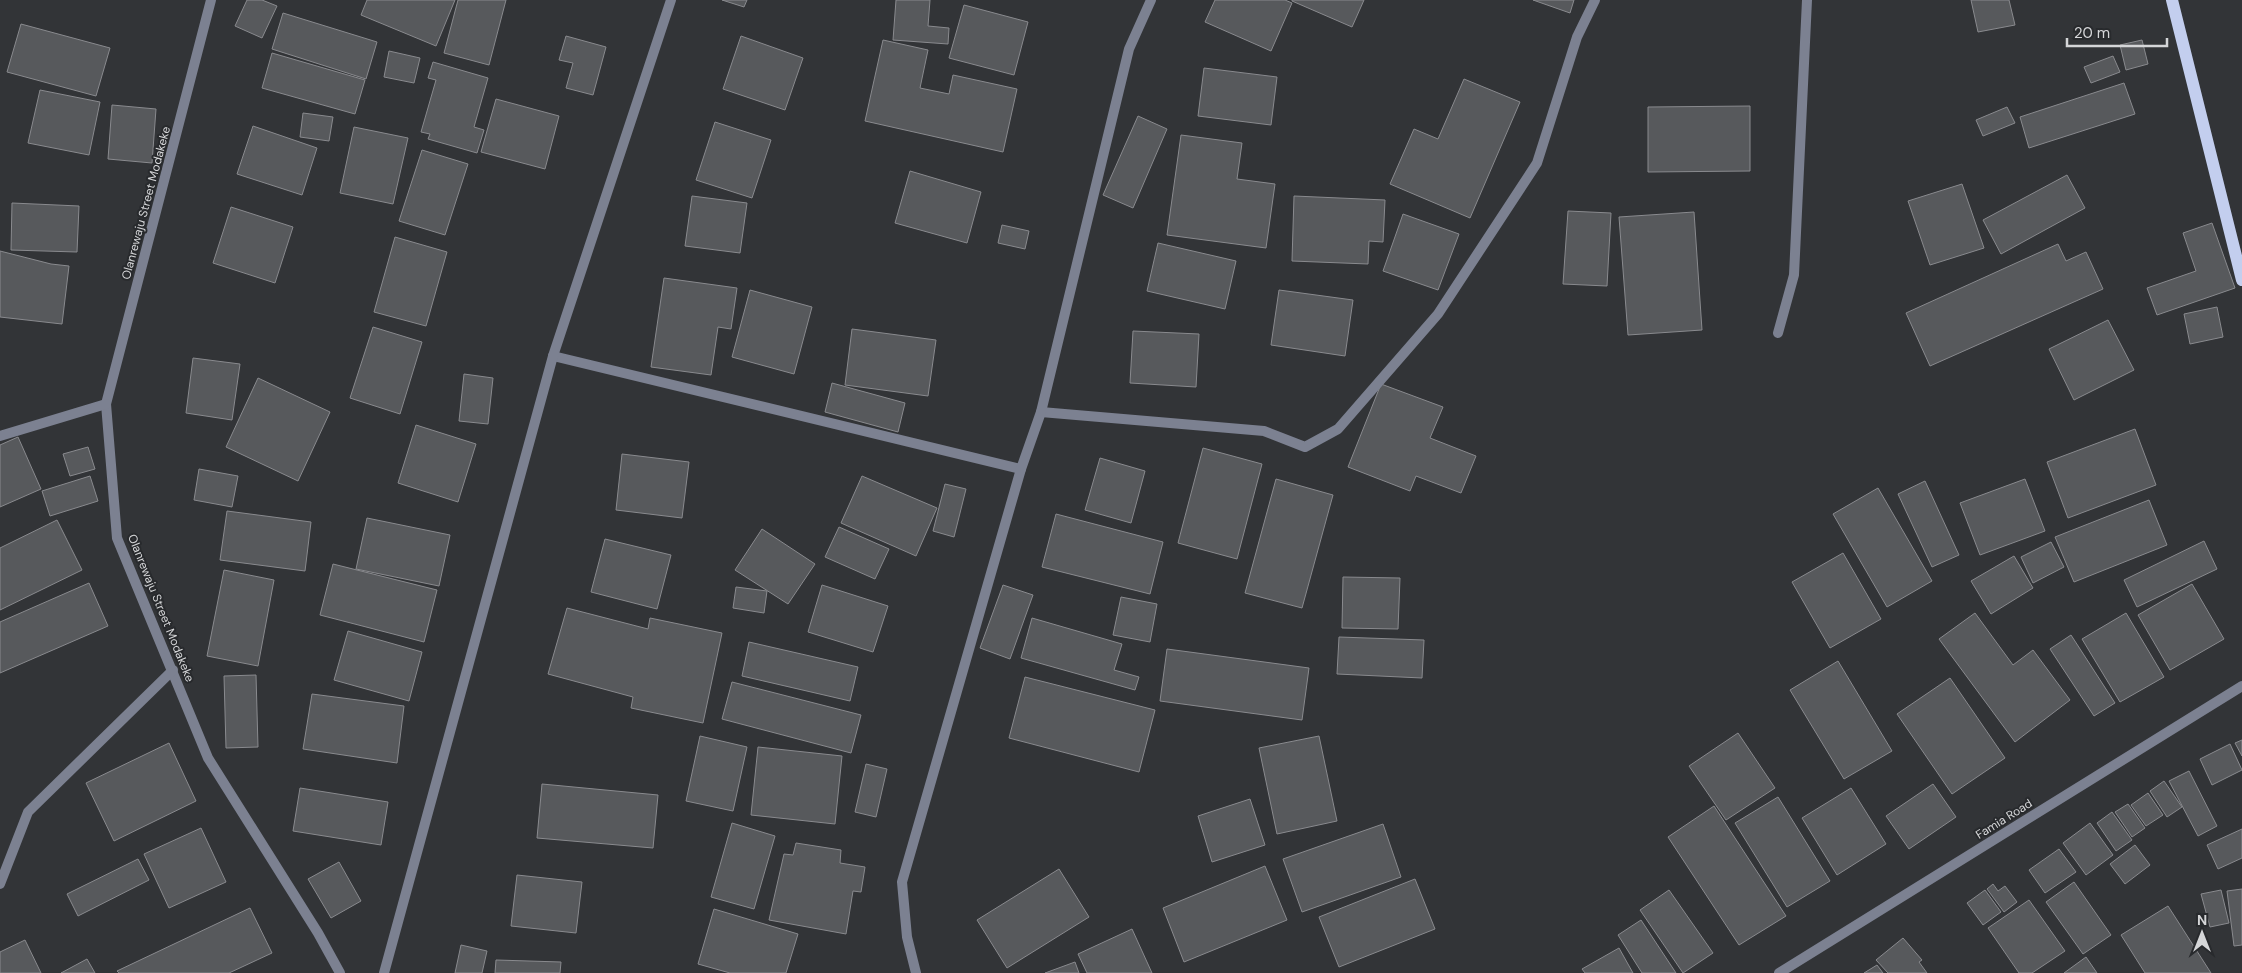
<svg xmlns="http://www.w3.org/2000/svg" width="2242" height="973" font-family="'DM Sans',sans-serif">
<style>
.building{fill:#57595c;stroke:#898a8e}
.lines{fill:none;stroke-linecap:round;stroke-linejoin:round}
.minor{stroke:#7c8191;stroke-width:10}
.primary{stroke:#c3ceee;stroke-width:12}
.labels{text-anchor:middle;stroke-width:4;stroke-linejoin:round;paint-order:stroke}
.street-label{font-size:12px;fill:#d5d6d8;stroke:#282a2d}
</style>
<rect width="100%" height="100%" fill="#323437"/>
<g class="building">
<polygon points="247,0 262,0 277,6 262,38 235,26"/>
<polygon points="367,0 455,0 436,46 361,15"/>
<polygon points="458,0 506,0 489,65 444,53"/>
<polygon points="722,0 747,0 744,7"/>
<polygon points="896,0 930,0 928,26 949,28 948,44 893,40"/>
<polygon points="1215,0 1285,0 1292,3 1271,51 1205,22"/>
<polygon points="1292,0 1364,0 1352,27 1292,1"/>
<polygon points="1533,0 1574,0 1570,13"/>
<polygon points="1971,0 2009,0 2015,25 1978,32"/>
<polygon points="964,5 1028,22 1014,75 949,58"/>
<polygon points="283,13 377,42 366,79 272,49"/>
<polygon points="21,24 110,48 96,96 7,72"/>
<polygon points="566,36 606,47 593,95 566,88 573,63 559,60"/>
<polygon points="741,36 803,58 785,110 723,89"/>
<polygon points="883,40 928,50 920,88 949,94 953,75 1017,89 1003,152 865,121"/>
<polygon points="2142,40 2148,64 2126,70 2120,45"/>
<polygon points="389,51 420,58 414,83 384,77"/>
<polygon points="272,53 365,80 355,114 262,88"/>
<polygon points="2113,56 2120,72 2091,83 2084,67"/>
<polygon points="433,62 488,78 474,127 484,130 477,153 428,139 430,134 421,132 436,80 428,78"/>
<polygon points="1204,68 1277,77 1271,125 1198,116"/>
<polygon points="1464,79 1520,102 1470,218 1390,184 1414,129 1438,139"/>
<polygon points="2124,83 2135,114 2029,148 2020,117"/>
<polygon points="40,90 100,102 89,155 28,143"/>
<polygon points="496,99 559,116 545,169 481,152"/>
<polygon points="112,105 156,109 152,163 108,159"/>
<polygon points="1750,106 1750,171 1648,172 1648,107"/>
<polygon points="2007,107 2015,123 1983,136 1976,120"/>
<polygon points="303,113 333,117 329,141 300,137"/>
<polygon points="1138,116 1167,129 1133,208 1103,195"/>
<polygon points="715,122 771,140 752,198 696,180"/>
<polygon points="253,126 317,148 302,195 237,174"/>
<polygon points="354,127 408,138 393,204 340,193"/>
<polygon points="1181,135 1242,143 1237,179 1275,184 1266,248 1167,235"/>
<polygon points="422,150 468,164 445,235 399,221"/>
<polygon points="910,171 981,192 967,243 895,223"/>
<polygon points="2067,175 2085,208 2001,254 1983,220"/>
<polygon points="1962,184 1984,248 1930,265 1908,201"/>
<polygon points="692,196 747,203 740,253 685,246"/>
<polygon points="1294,196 1385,200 1383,242 1369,241 1368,264 1292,261"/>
<polygon points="12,203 79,206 77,252 11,250"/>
<polygon points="231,207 293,227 275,283 213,263"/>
<polygon points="1568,211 1611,213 1607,286 1563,284"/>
<polygon points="1694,212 1702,330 1628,335 1619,217"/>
<polygon points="1403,214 1459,234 1438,290 1383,271"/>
<polygon points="2212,223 2235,288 2157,315 2147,288 2196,271 2183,233"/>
<polygon points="1002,225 1029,231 1025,249 998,243"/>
<polygon points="395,237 447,252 426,326 374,312"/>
<polygon points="1158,243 1236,261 1225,309 1147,291"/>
<polygon points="2058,244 2066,261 2086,252 2103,289 1930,366 1906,313"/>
<polygon points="0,251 51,264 69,266 62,324 0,317"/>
<polygon points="664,278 737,288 731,329 718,327 711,375 651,367"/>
<polygon points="750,290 812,307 794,374 732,357"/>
<polygon points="1279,290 1353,300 1345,356 1271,345"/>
<polygon points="2217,307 2223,337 2190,344 2184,314"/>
<polygon points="2108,320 2134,370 2074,400 2049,349"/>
<polygon points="373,327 422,342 400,414 350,398"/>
<polygon points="852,329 936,340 928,396 845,385"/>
<polygon points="1133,331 1199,334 1196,387 1130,383"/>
<polygon points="193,358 240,364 232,420 186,413"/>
<polygon points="464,374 493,378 488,424 459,421"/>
<polygon points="258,378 330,412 298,481 226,447"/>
<polygon points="832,383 905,403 898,432 825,412"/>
<polygon points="1381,384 1443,407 1430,438 1476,456 1461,493 1416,476 1410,491 1348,467"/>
<polygon points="416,425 476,444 458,502 398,483"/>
<polygon points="2135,429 2156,485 2068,518 2047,462"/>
<polygon points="18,437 41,489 0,507 0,445"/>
<polygon points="88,447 95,469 70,476 63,454"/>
<polygon points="1203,448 1262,464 1237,559 1178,543"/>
<polygon points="622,454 689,462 682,518 616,510"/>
<polygon points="1100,458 1145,471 1131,523 1085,510"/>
<polygon points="199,469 238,476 232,507 194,500"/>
<polygon points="90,476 98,501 50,516 42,491"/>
<polygon points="862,476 937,508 916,556 841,523"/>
<polygon points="1276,479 1333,495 1302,608 1245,593"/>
<polygon points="2025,479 2045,531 1980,555 1960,503"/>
<polygon points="1925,481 1959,555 1932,567 1898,494"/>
<polygon points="945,484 966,489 954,537 933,531"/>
<polygon points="1878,488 1932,581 1887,607 1833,514"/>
<polygon points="2149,500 2167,545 2074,582 2055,537"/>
<polygon points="227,511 311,522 305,571 220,560"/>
<polygon points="1056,514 1163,542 1150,594 1042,567"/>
<polygon points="367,518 450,535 439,586 356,569"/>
<polygon points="57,520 82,570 0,610 0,548"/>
<polygon points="839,527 889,549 875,579 825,557"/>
<polygon points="762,529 815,564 788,604 735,570"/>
<polygon points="605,539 671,555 657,609 591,592"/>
<polygon points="2204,541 2217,569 2137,607 2124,580"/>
<polygon points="2051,542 2064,567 2033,583 2021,557"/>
<polygon points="1843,553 1881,619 1830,648 1792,582"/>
<polygon points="2014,556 2033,588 1991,614 1971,581"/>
<polygon points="333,564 437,590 424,642 320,615"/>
<polygon points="224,570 274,580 258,666 207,656"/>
<polygon points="1343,577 1400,578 1398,629 1342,628"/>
<polygon points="89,583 108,626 0,673 0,622"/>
<polygon points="2192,584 2224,639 2170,670 2138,615"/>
<polygon points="822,585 888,606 873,652 808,632"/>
<polygon points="1003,585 1033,595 1010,659 980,648"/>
<polygon points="736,587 767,591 764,613 733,608"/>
<polygon points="1121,597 1157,604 1150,642 1113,635"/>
<polygon points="567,608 648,629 650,618 722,633 703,723 631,708 633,697 548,674"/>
<polygon points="1975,613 2013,665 2033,650 2070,700 2015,742 1939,639"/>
<polygon points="2126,613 2164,677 2120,702 2082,639"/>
<polygon points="1032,618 1122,644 1114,670 1139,677 1135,690 1021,658"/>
<polygon points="348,631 422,652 409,701 334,680"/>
<polygon points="2071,635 2115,703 2094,716 2050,649"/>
<polygon points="1339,637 1424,640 1422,678 1337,674"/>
<polygon points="749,642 858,667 850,701 742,676"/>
<polygon points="1167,649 1309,668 1302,720 1160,701"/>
<polygon points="1838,661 1892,751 1844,779 1790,690"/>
<polygon points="256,675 258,747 226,748 224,676"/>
<polygon points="1025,677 1155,710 1139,772 1009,738"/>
<polygon points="1950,678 2005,758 1952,794 1897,714"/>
<polygon points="732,682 861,715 851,753 722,719"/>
<polygon points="312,694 404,706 397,763 303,749"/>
<polygon points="1738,733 1775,788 1726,820 1689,766"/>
<polygon points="700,736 747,747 733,811 686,801"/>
<polygon points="1319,736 1337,821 1277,834 1259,748"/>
<polygon points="2242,740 2242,756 2235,743"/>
<polygon points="169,743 196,801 114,841 86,783"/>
<polygon points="2230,744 2242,770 2212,785 2200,759"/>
<polygon points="758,747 842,756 835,824 751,815"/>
<polygon points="866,764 887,769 876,817 855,812"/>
<polygon points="2189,771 2217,826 2198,836 2169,781"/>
<polygon points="2164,781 2182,807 2167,817 2150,791"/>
<polygon points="542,784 658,795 653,848 537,838"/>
<polygon points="1933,784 1956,817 1909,849 1886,816"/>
<polygon points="300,788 388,802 381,845 293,831"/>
<polygon points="1851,788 1886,844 1837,875 1802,818"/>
<polygon points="2148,793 2163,815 2146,826 2131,805"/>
<polygon points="1778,797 1830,881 1787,907 1735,823"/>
<polygon points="1250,799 1265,845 1212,862 1198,816"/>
<polygon points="2128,804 2145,828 2132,837 2115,812"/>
<polygon points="1714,806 1786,916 1739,945 1668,837"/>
<polygon points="2112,812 2132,840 2116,851 2097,823"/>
<polygon points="732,823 775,836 754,909 711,897"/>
<polygon points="2090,823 2113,855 2086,875 2063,843"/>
<polygon points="1383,824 1401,877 1302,912 1283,859"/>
<polygon points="201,828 226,882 169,908 144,854"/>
<polygon points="2242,829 2242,858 2218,869 2207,845"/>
<polygon points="796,843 841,850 840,863 865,867 861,892 853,891 846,934 769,920 784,854 793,855"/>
<polygon points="2135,845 2150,865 2125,884 2110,864"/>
<polygon points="2059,849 2076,872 2045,893 2029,870"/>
<polygon points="138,859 149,880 78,916 67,894"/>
<polygon points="339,862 361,901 331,918 308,879"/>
<polygon points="1265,866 1287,920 1184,962 1163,908"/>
<polygon points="1059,869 1089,917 1007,968 977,920"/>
<polygon points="517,875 582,882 576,933 511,926"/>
<polygon points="1415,879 1435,929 1339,967 1319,917"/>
<polygon points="2074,882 2111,935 2083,954 2046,902"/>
<polygon points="1993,884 1998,891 2005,886 2017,902 2004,912 1987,889"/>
<polygon points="2242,889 2242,945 2234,946 2227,891"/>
<polygon points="1669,890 1713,953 1683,973 1640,910"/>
<polygon points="1985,890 2001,912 1983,925 1967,903"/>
<polygon points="2221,890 2229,923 2210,927 2201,894"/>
<polygon points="2029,900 2065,951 2032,973 2019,973 1988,928"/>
<polygon points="2168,906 2211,973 2145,973 2121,935"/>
<polygon points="250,908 272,953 229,973 119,973 117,971"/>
<polygon points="714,909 798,934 786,973 730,973 698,964"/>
<polygon points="1641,920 1676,973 1642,973 1618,935"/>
<polygon points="1132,929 1152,973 1087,973 1078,954"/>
<polygon points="1903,938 1922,960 1919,962 1927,973 1888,973 1876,960"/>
<polygon points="25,940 41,973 0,973 0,952"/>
<polygon points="461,945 487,951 482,973 455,973"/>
<polygon points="1619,948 1633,973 1585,973 1582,969"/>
<polygon points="2086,957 2097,973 2064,973"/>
<polygon points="87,959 95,973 61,973"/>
<polygon points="496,960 561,962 560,973 495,973"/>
<polygon points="1075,962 1079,973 1045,973"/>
<polygon points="1877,965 1883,973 1864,973"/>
</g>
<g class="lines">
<g class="minor">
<polyline points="211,0 106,404 117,538 208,758 318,933 340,973"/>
<polyline points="1778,333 1794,275 1807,0"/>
<polyline points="553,356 1021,469"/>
<polyline points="1041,412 1264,431 1305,447 1338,429 1438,314 1537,163 1577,37 1595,0"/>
<polyline points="0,436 106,404"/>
<polyline points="0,884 28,812 173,670"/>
<polyline points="384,973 553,356 671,0"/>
<polyline points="916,973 907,937 902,882 1021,469 1041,412 1129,49 1151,0"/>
<polyline points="1779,973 2242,686"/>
</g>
<polyline class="primary" points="2172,0 2242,280"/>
</g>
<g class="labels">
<g class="street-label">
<text transform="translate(146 203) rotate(-75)" y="4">Olanrewaju Street Modakeke</text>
<text transform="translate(161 608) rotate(68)" y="4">Olanrewaju Street Modakeke</text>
<text transform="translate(2004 819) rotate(-32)" y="4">Famia Road</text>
</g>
</g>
<g transform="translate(2202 933)" stroke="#282a2d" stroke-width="4" paint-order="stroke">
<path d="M0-4L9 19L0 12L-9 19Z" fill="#d5d6d8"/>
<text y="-8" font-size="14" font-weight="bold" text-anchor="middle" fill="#d5d6d8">N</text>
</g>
<path d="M2067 38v8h100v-8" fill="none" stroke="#d5d6d8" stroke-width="2.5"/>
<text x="2074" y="38" font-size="15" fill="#d5d6d8" stroke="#282a2d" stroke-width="4" paint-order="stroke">20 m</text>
</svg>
